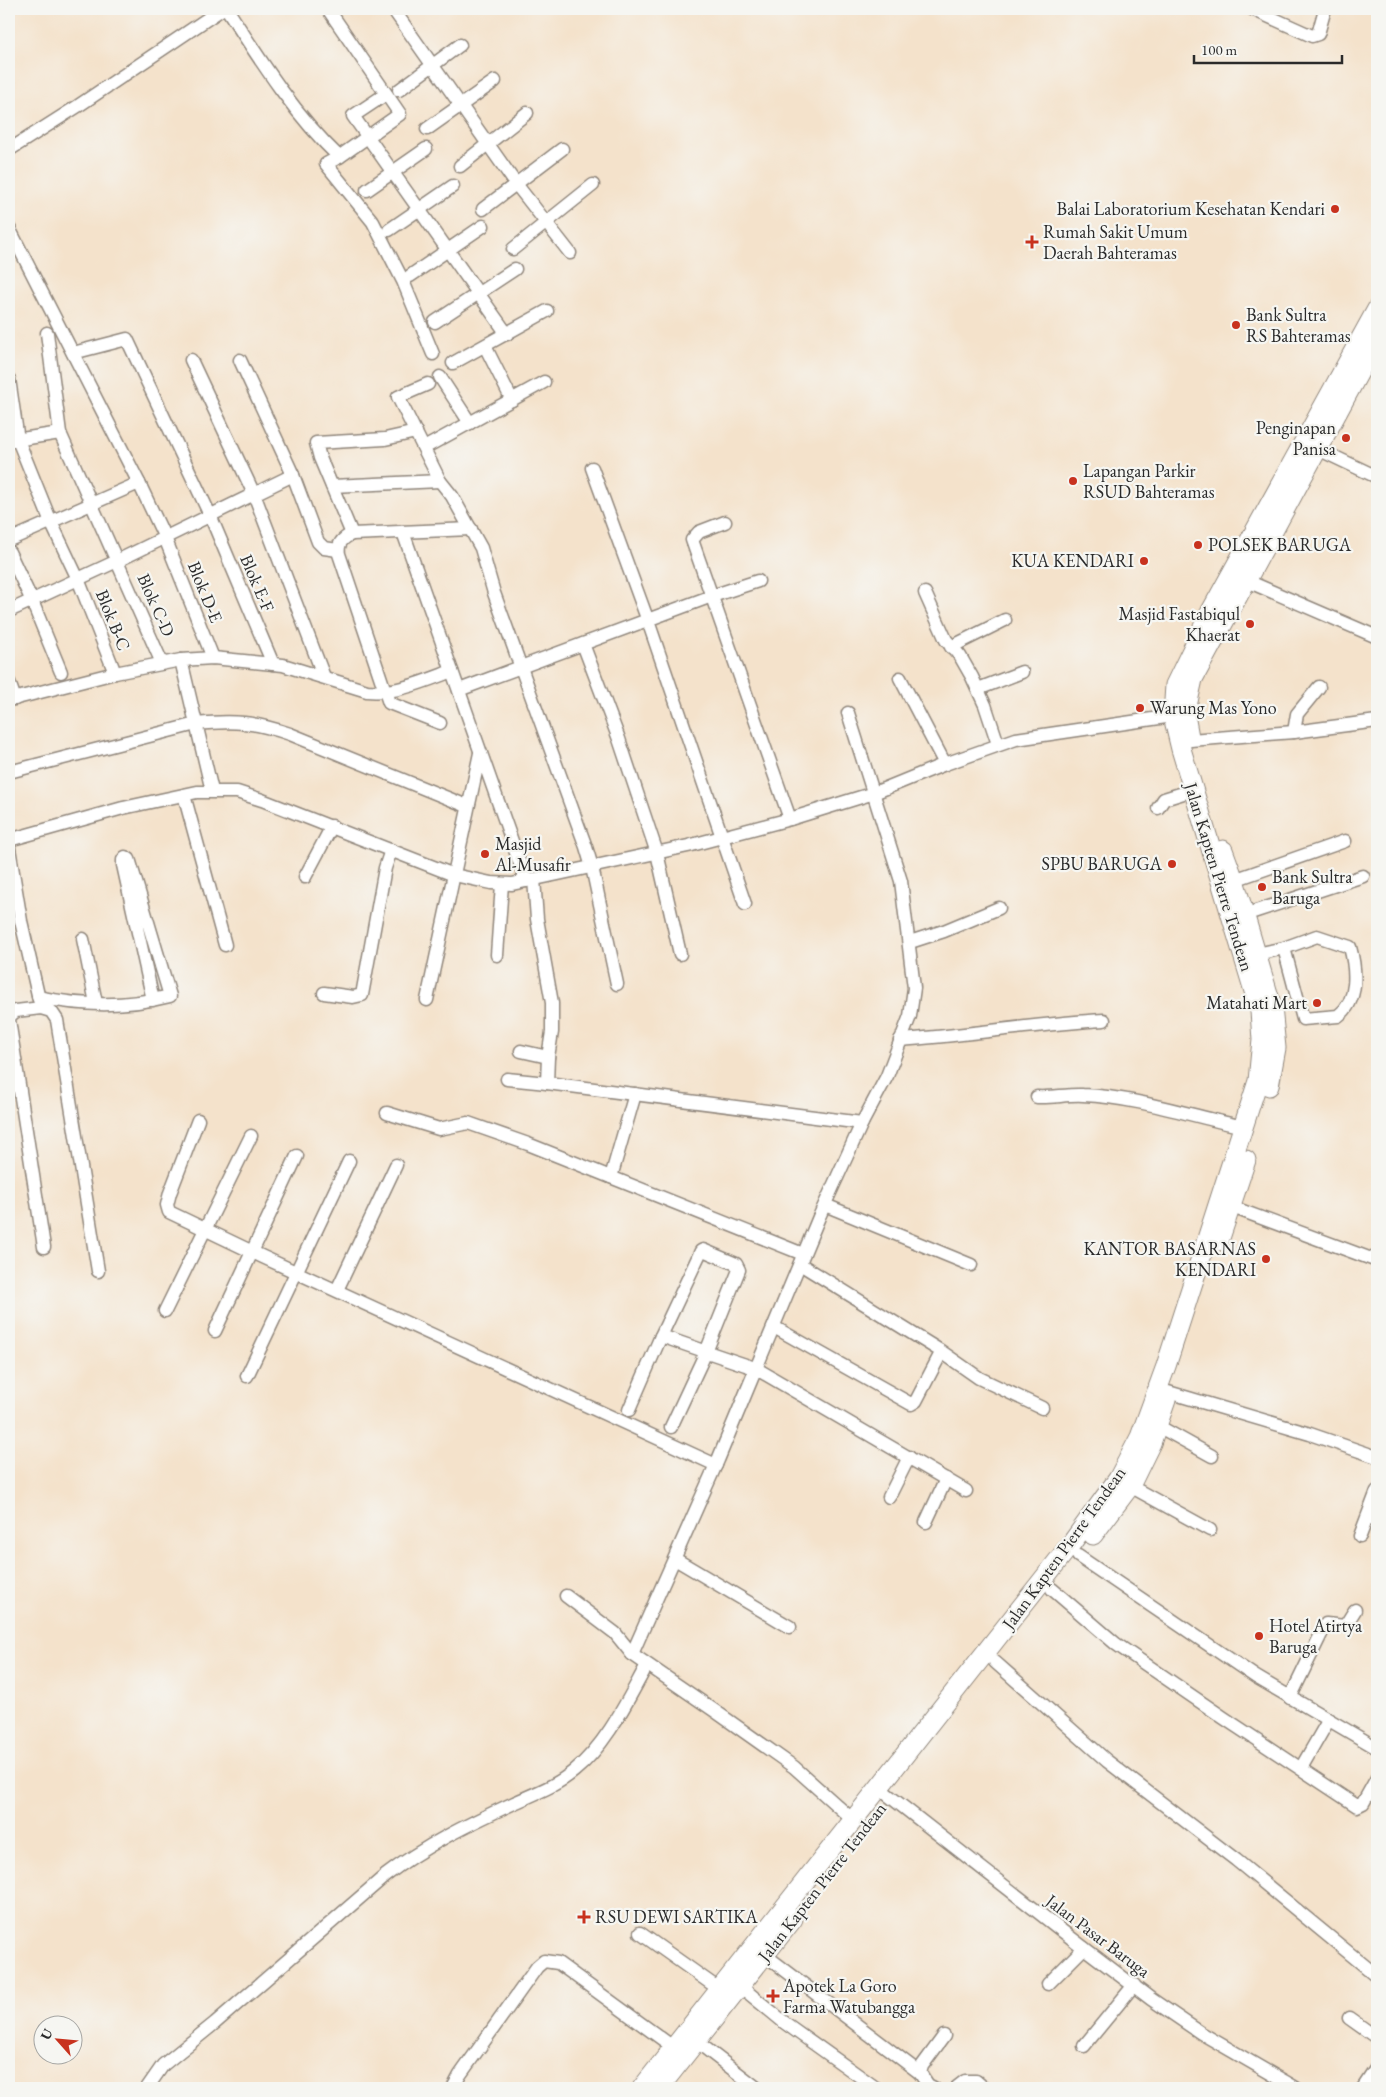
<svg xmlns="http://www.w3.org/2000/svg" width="1386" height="2097" font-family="'EB Garamond',serif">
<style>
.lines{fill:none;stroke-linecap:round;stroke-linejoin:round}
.minor-casing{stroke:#90867b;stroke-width:15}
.highway-casing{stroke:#90867b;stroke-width:21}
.minor{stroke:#fff;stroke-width:12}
.highway{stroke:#fff;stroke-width:19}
.poi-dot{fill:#c8321e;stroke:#f6f6f2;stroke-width:2}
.labels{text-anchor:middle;stroke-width:4.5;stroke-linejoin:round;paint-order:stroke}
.poi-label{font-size:18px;fill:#2b2b2b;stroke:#f6f6f2;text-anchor:start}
.street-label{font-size:18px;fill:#2b2b2b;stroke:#f6f6f2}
</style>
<rect width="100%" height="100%" fill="#f6f6f2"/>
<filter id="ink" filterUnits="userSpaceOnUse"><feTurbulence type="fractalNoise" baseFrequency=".02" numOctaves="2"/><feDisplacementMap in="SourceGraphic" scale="10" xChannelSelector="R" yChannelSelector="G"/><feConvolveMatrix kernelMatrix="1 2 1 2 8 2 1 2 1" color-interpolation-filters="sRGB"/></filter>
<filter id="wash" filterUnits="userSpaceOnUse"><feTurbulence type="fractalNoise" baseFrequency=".0096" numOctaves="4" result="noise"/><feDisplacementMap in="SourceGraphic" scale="20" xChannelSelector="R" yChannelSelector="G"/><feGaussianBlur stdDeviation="1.12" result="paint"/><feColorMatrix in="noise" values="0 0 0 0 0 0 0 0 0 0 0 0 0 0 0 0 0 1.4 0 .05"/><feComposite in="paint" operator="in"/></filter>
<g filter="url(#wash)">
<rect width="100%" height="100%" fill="#f4e2cb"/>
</g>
<g filter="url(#ink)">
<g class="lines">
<g class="minor-casing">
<g id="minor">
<path d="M227 9C260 60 294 114 339 157L326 164 373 222 403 281 433 354"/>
<polyline points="328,9 400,114 339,157"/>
<polyline points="393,9 516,184 570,253"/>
<polyline points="1252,9 1312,36 1318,34 1325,9"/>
<polyline points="399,90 460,45"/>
<polyline points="386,94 353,116 507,334"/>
<polyline points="427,129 495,81"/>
<polyline points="9,150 78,106 222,9"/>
<polyline points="460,166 527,113"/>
<polyline points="367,190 426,149"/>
<polyline points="483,209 562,149"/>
<polyline points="9,228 139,483 165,538 213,658"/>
<polyline points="389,230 453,186"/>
<polyline points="513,249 593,185"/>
<polyline points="410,276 483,226"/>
<polyline points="435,322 515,269"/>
<polyline points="47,333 60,433 162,663"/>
<polyline points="485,346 512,400"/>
<polyline points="73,353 127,339 210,515 273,664"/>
<polyline points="191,360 254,494 324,677"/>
<polyline points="240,360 293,475 318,542 324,548 338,550"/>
<polyline points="453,363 547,311"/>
<polyline points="440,377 470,423"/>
<polyline points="9,379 18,440 51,522 78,579 115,673"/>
<polyline points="428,384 398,397 440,481 452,496 481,548 494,593 586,847 592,867 617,984"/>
<polyline points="9,441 60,433"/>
<polyline points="424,448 544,382"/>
<polyline points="1318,449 1377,477"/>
<polyline points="592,468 648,621 745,904"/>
<polyline points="332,486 440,481"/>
<polyline points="725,522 699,532 692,540 790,819"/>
<polyline points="403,532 526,881"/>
<polyline points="352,534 320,458 316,443 385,439 416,432"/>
<polyline points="9,540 139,483"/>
<polyline points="9,552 32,601 61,672"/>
<polyline points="1245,580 1377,637"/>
<polyline points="925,593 946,640 960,656 972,677 985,705 998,744"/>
<polyline points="9,611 117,561 293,475"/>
<polyline points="583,644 619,739 657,853 680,954"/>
<polyline points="951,647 1005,620"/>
<polyline points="900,678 945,764"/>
<polyline points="9,682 15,699"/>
<polyline points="978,689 1022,672"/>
<polyline points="459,690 712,596 758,581"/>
<polyline points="9,700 115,673 181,660"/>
<path d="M440 723 389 703 339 554C337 543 343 538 352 534L471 529"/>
<polyline points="1294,732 1297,714 1319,687"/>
<polyline points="1190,740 1294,732 1377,721"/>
<path d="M9 772 196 724C234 720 255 722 290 734L467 806"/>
<path d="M212 791 181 660 213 658 283 665 367 691C396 694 425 681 452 671"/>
<polyline points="184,795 225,945"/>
<polyline points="1158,808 1164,799 1193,790"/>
<polyline points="9,840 123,808 197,792 237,792 262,800 454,875 491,883 512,884 688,846 790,819 874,793 945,764 1016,739 1173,716"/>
<polyline points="9,848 21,921 41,1008 16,1011 10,1016 9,1020 44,1247"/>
<polyline points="305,877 332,826"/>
<polyline points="1234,880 1345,841"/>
<polyline points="1244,915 1363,876"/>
<polyline points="83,939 96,1003"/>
<polyline points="910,942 944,931 999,908"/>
<path d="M1257 954 1284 948 1317 936 1350 947C1356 969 1359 1001 1338 1016L1303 1019 1284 948"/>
<polyline points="497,955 502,884"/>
<polyline points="324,993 353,997 362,995 385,868 391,850"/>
<path d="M38 997C81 1006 127 1007 170 996L130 862 129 859 125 857 123 860V865L153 1000"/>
<polyline points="427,1000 480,753"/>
<polyline points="41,1008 51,1011 57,1020 98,1271"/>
<path d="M900 1040C968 1035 1035 1024 1104 1020"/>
<polyline points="521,1051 548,1057 552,1032 552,1003 537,919 534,879"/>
<polyline points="548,1057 547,1083 862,1123"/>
<polyline points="507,1079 547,1083"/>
<path d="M1037 1097C1053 1098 1067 1094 1083 1095 1136 1097 1192 1116 1244 1127"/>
<polyline points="387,1113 439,1129 468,1123 528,1144 803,1254"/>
<polyline points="198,1120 170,1193 167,1205 169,1212 263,1257 716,1465"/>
<polyline points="611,1177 635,1094"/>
<polyline points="825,1205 971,1265"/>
<polyline points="1232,1207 1377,1261"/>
<polyline points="800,1264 939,1350 979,1378 1042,1408"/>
<polyline points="337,1290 396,1165"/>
<polyline points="165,1311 251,1136"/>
<polyline points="774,1327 911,1404 916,1401 941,1353"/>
<polyline points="215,1331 297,1156"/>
<polyline points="247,1376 349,1161"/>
<polyline points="1168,1392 1310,1434 1377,1457"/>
<polyline points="629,1410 661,1336"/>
<polyline points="1158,1426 1212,1456"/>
<path d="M671 1427 706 1352 739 1270 736 1264 703 1250 701 1251 661 1336C693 1347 724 1358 755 1368L966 1491"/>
<polyline points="1130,1486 1210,1530"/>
<polyline points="889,1497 909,1457"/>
<polyline points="926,1522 946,1479"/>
<polyline points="1360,1536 1377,1491"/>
<polyline points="1078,1556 1256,1677 1377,1748"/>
<polyline points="675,1559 790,1627"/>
<polyline points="1052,1589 1116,1644 1224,1718 1357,1806 1363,1803 1377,1778"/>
<polyline points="566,1596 615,1633 632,1654 715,1711 794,1767 853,1820"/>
<polyline points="632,1654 718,1460 819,1217 862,1123 887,1076 910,1016 914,988 901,881 848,713"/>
<polyline points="995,1662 1107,1761 1236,1860 1377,1976"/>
<polyline points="1290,1698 1326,1624 1345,1626 1355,1610"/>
<polyline points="1301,1768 1328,1721"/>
<polyline points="879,1788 1084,1948 1151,1999 1201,2033 1296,2088"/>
<polyline points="640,1933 719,1989"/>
<polyline points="765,1955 920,2073 922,2066 944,2036"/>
<polyline points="1048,1984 1084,1948"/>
<polyline points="740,1986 785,2023 876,2088"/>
<polyline points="1349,2018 1377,2038"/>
<polyline points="696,2041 757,2088"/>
<polyline points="1084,2046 1134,1985"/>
<polyline points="920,2073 928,2085 934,2088"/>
<path d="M147 2088 163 2065 215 2023 385 1876C425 1845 469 1824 514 1803 536 1793 556 1786 574 1771 607 1744 627 1701 647 1665"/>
<polyline points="453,2088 460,2075 537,1967 544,1961 558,1963 673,2047"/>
<polyline points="956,2088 965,2081 976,2081 984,2088"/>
<polyline points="1363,2088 1377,2067"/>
</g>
</g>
<g class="highway-casing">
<g id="highway">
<polyline points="1189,737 1185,715 1193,679 1377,339"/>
<polyline points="1223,850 1234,880 1272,1007 1276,1048 1269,1086"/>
<polyline points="1219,1241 1246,1160"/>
<polyline points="1093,1535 1130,1486 1151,1443 1166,1400"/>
<polyline points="642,2088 1071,1544 1118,1479 1140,1437 1166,1366 1258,1081 1262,1040 1260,1011 1181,749 1173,716 1175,685 1211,611 1377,309"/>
<polyline points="659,2088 793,1919"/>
</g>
</g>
<use href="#minor" class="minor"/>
<use href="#highway" class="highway"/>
</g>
</g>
<g class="poi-dot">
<circle cx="1335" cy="209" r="5"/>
<path d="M1029.5 234.5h5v5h5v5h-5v5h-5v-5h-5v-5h5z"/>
<circle cx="1236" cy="325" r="5"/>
<circle cx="1346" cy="438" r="5"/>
<circle cx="1073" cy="481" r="5"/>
<circle cx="1198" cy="545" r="5"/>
<circle cx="1144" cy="561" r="5"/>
<circle cx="1250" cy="624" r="5"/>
<circle cx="1140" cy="708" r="5"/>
<circle cx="485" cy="854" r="5"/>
<circle cx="1172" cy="864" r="5"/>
<circle cx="1262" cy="887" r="5"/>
<circle cx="1317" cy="1003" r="5"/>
<circle cx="1266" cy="1259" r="5"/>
<circle cx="1259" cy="1636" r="5"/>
<path d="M581.5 1909.5h5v5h5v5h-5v5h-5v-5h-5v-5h5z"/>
<path d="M770.5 1988.5h5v5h5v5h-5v5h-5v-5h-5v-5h5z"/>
</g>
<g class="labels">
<g class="poi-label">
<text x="1325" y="215" text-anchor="end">Balai Laboratorium Kesehatan Kendari</text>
<text x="1043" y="238">Rumah Sakit Umum<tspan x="1043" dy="21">Daerah Bahteramas</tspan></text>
<text x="1246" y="321">Bank Sultra<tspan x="1246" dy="21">RS Bahteramas</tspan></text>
<text x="1336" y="434" text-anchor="end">Penginapan<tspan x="1336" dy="21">Panisa</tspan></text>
<text x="1083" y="477">Lapangan Parkir<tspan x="1083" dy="21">RSUD Bahteramas</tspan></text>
<text x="1208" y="551">POLSEK BARUGA</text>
<text x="1134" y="567" text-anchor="end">KUA KENDARI</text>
<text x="1240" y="620" text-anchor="end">Masjid Fastabiqul<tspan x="1240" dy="21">Khaerat</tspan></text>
<text x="1150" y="714">Warung Mas Yono</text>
<text x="495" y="850">Masjid<tspan x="495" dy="21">Al-Musafir</tspan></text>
<text x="1162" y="870" text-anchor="end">SPBU BARUGA</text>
<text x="1272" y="883">Bank Sultra<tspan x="1272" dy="21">Baruga</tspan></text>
<text x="1307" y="1009" text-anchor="end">Matahati Mart</text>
<text x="1256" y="1255" text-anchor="end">KANTOR BASARNAS<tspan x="1256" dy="21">KENDARI</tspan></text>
<text x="1269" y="1632">Hotel Atirtya<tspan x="1269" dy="21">Baruga</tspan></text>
<text x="595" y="1923">RSU DEWI SARTIKA</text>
<text x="783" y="1992">Apotek La Goro<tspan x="783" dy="21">Farma Watubangga</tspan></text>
</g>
<g class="street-label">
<text transform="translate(257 583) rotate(67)" y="6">Blok E-F</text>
<text transform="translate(205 592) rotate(68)" y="6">Blok D-E</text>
<text transform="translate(156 605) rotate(66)" y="6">Blok C-D</text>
<text transform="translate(113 620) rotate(68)" y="6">Blok B-C</text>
<text transform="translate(1219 877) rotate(73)" y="6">Jalan Kapten Pierre Tendean</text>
<text transform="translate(1064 1548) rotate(-54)" y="6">Jalan Kapten Pierre Tendean</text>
<text transform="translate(822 1882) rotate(-52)" y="6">Jalan Kapten Pierre Tendean</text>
<text transform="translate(1098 1936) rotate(37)" y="6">Jalan Pasar Baruga</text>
</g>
</g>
<rect width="1386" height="2097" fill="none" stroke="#f6f6f2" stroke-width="30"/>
<g transform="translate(58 2040) rotate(297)"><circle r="24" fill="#f6f6f2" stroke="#a5a5a2"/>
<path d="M0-4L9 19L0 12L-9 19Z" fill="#c8321e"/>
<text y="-8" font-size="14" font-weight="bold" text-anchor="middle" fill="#2b2b2b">U</text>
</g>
<path d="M1194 55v8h148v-8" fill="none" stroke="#2b2b2b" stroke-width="2.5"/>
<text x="1201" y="55" font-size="15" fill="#2b2b2b" stroke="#f6f6f2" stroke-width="4" paint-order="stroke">100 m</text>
</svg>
